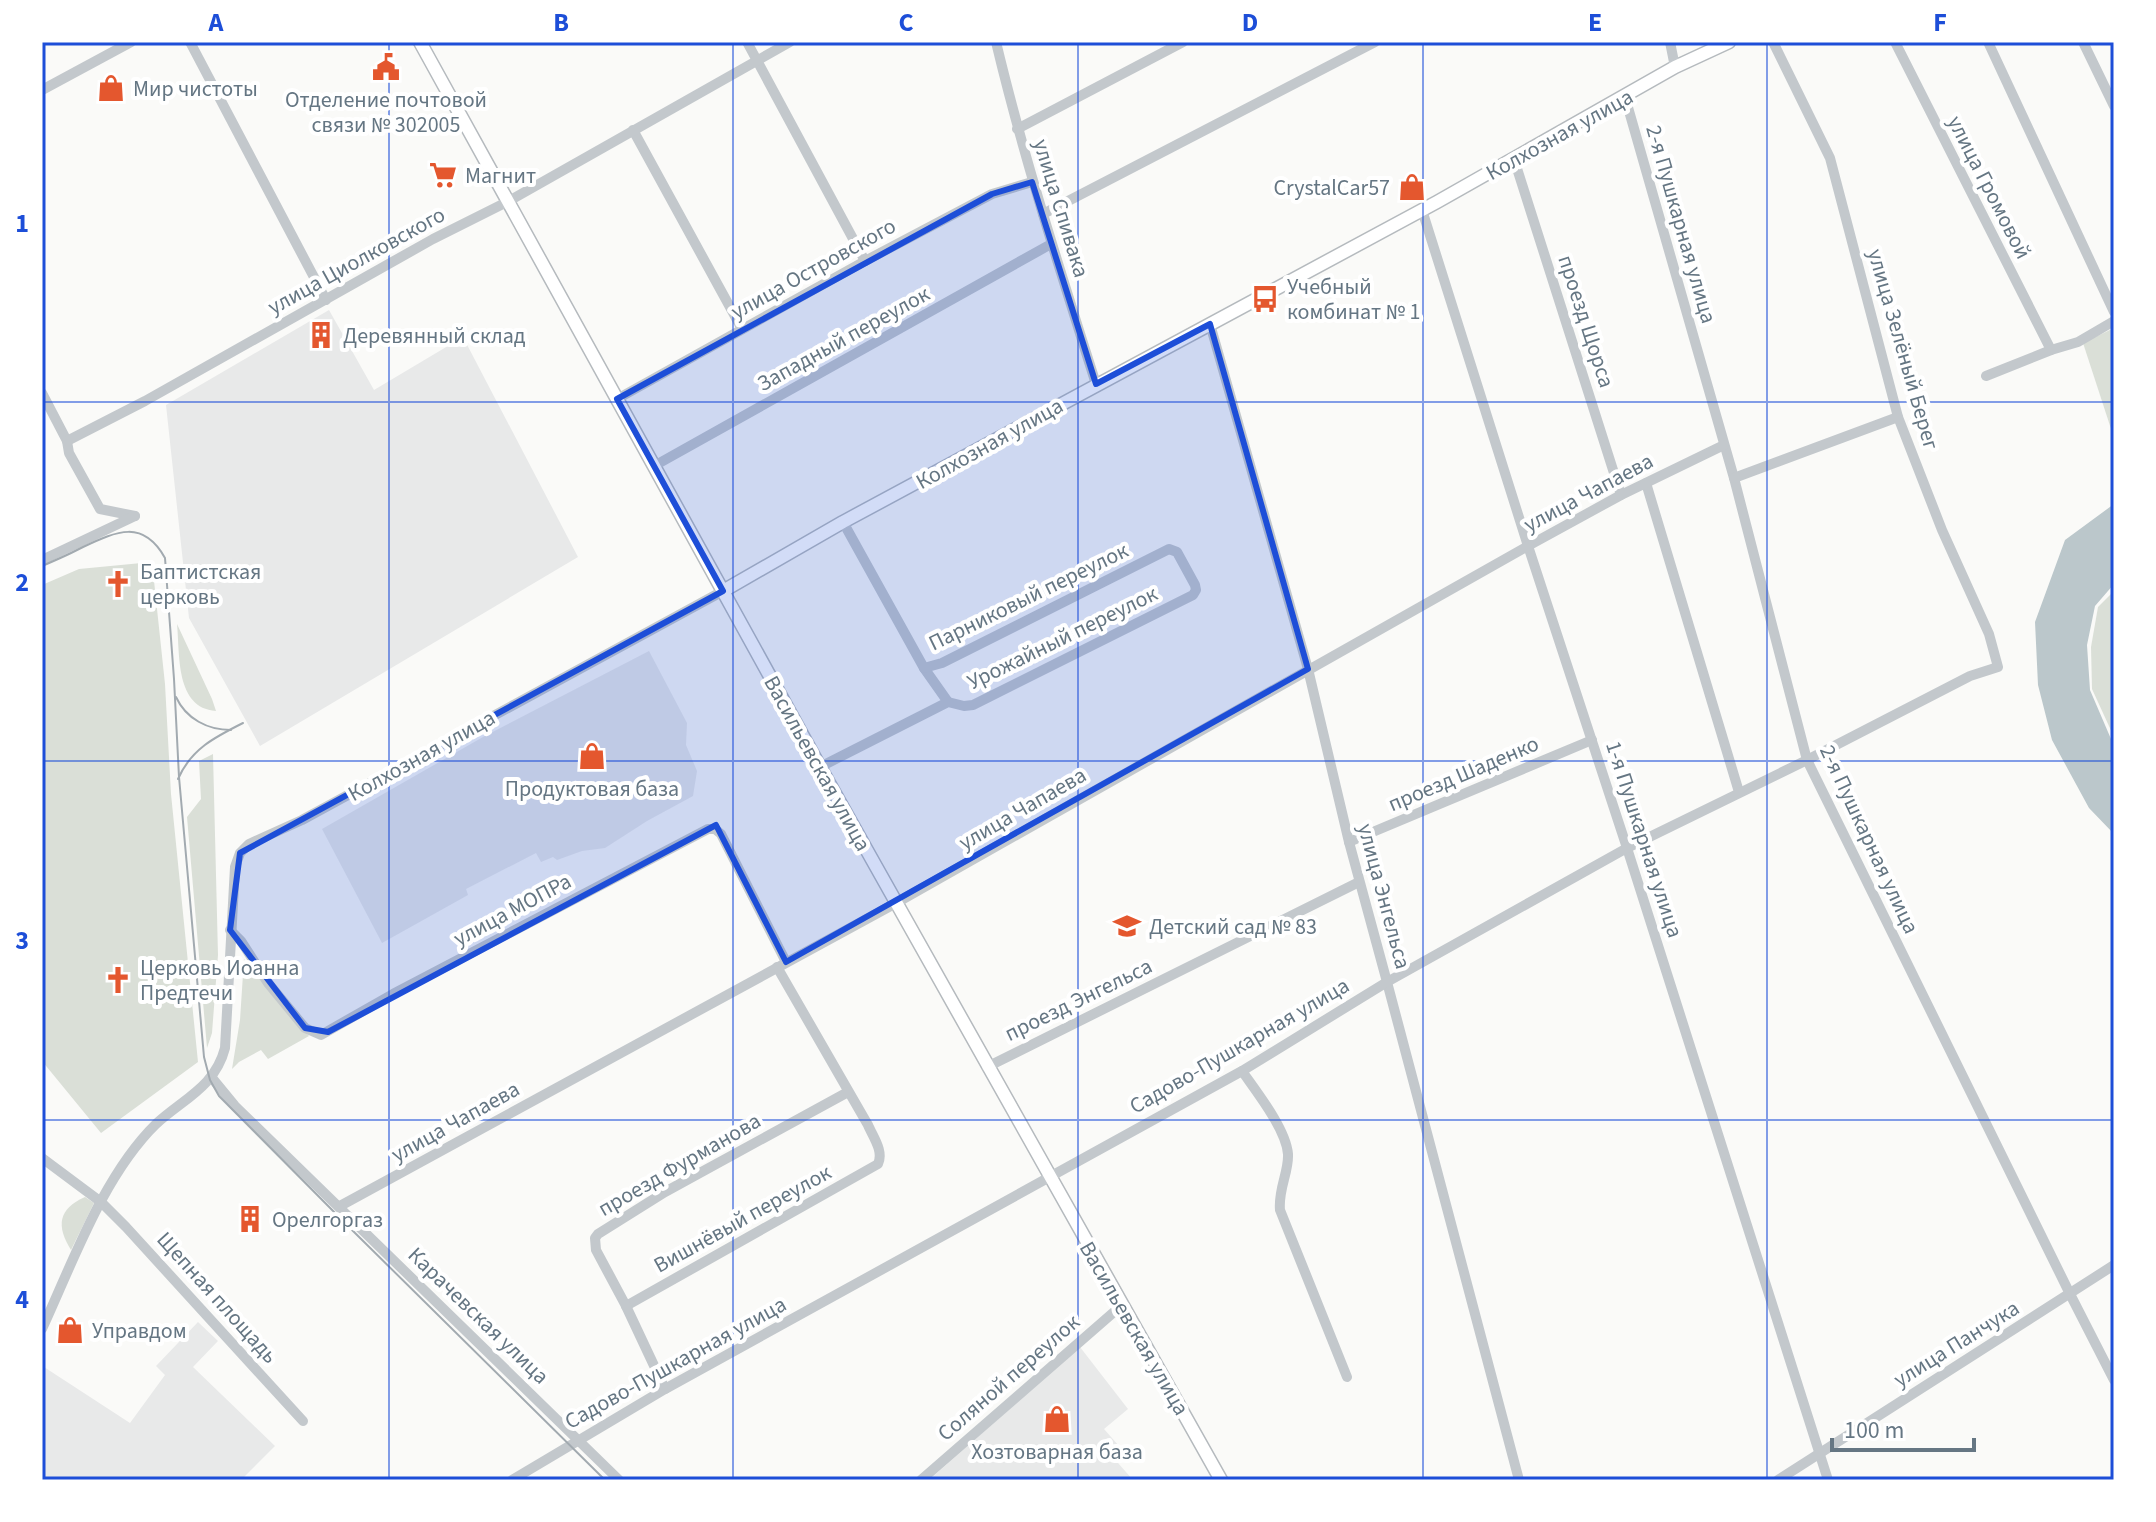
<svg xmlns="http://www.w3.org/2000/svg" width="2156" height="1522" font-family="'Source Sans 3',sans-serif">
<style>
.built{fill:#e8e9e9}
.green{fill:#dadfd7}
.water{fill:#bbc7cb}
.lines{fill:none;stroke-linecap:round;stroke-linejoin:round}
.major-casing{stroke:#b5babe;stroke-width:15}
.minor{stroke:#c3c8cc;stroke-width:10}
.major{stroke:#fff;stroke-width:12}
.tram{stroke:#a2aab0;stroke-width:2}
.marked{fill:#1d4ed8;fill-opacity:0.2;stroke:#1d4ed8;stroke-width:6;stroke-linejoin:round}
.grid{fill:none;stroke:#1d4ed8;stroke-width:2;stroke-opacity:0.55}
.labels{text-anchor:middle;stroke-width:8;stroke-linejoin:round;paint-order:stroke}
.poi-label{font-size:22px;fill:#657683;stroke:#fff;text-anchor:start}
.street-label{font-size:22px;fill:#657683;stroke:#fff}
.neatline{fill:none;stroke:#1d4ed8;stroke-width:3}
.grid-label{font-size:26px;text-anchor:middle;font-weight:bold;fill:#1d4ed8}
</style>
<rect width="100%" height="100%" fill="#fafaf8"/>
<g class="built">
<polygon points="329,310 374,390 463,337 578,557 260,746 189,618 166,405"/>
<polygon points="649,651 687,723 686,745 697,771 693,796 647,821 605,848 582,851 557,860 553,857 541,862 536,853 466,889 468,895 382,943 322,829 483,737"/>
<polygon points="198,1322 218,1341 193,1367 275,1446 241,1480 42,1480 42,1372 44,1367 130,1423 165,1375 156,1366"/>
<polygon points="1080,1347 1128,1409 1104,1429 1119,1446 1111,1455 1133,1480 929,1480"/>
</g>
<g class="green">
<polygon points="2114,328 2114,438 2083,343"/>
<polygon points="152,562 165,684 171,794 198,1062 101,1133 42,1061 42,585 79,569"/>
<polygon points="2114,591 2114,737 2092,689 2091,647 2098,607"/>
<path d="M177 624 212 699 216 711C175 708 180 654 177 624Z"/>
<polygon points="213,754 218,955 212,1033 207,1048 187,817 201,799 199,761"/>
<polygon points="244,959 309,1036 268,1059 261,1050 239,1062 232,1069 240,1020"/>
<path d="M85 1197 94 1203 71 1250C56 1226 58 1209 85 1197Z"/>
</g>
<polygon class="water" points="2114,504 2114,584 2095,606 2087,645 2090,690 2114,746 2114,834 2089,808 2052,740 2038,685 2035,622 2065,540"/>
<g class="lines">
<g class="major-casing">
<g id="major">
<polyline points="420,42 820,767 1221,1480"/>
<polyline points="723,591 843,522 1437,202 1675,67 1729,42"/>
</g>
</g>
<g class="minor">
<polyline points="190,42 326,300"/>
<polyline points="747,42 865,261"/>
<path d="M996 42C1024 159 1060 270 1096 384"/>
<polyline points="1670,42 1675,67"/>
<polyline points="1895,42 2051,350"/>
<polyline points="1988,42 2114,312"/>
<polyline points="2083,42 2114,106"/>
<polyline points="42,90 131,42"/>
<polyline points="1625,97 1734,478 1807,760 2070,1294 2114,1380"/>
<polyline points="1017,129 1183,42"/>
<polyline points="633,130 742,329"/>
<polyline points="1514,159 1621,495"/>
<polyline points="1422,210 1528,546 1627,848 1828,1480"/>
<polyline points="1043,214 1375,42"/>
<polyline points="1210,324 1308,669 1349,842 1387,982 1519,1480"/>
<polyline points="1986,376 2051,350 2078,342 2114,321"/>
<polyline points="42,393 67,441 69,453 100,509 135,516"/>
<polyline points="617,399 865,261 992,194 1032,182"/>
<polyline points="67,441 145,401 433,239 509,201 790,42"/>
<polyline points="654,466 1051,244"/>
<polyline points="1734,478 1898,417"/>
<polyline points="1646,483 1739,792"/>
<polyline points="42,560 135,516"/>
<polyline points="924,668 948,702"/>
<polyline points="820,767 948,702 964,706 973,705 1193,595 1196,590 1195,585 1177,552 1169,549 942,663 924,668 843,522"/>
<polyline points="1349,842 1592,740"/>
<polyline points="230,930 241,941 268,983 305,1028 321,1035 393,994 708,829 715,829 721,834 786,962"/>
<polyline points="987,1067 1359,882"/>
<path d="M1242 1071C1256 1091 1286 1129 1288 1154 1289 1172 1278 1189 1280 1210L1347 1377"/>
<polyline points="212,1078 235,1106 619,1480"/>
<polyline points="42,1158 101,1202 126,1227 303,1421"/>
<polyline points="340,1206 896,903 1528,546 1621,495 1724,445"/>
<path d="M626 1306 878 1164C884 1151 873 1137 868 1125L777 967"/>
<path d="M42 1329C73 1262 103 1176 156 1124 183 1099 215 1087 225 1048L235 867 240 853 249 844 302 820 723 591"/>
<polyline points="665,1389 626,1306 596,1250 595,1238 598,1234 665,1192 848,1092"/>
<polyline points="512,1480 665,1389 1242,1071 1387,982 1627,848 1807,760 1970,676 1998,667 1989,634 1942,530 1898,417 1830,158 1773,42"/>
<polyline points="921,1480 1122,1305"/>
<polyline points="1778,1480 2114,1265"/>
</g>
<use href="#major" class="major"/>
<g class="tram">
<path d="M42 566C56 560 70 554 83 547 117 531 143 519 165 558L174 679 179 777 204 1057 210 1080 219 1096 352 1230 605 1480"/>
<path d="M176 697C186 719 208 730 231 730"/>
<path d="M178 779C191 749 215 737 243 723"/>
</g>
</g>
<path class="marked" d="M1032 182 1096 384 1210 324 1308 669 786 962 716 825 328 1032 305 1028 230 930 240 853 723 591 617 399 992 194Z"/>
<path class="grid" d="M389 42V1480M733 42V1480M1078 42V1480M1423 42V1480M1767 42V1480M42 402H2114M42 761H2114M42 1120H2114"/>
<defs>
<g id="civic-bare" transform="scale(2.16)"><path d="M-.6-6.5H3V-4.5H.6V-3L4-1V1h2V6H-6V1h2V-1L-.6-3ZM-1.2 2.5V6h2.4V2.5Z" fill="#e4572e" stroke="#fff" stroke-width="2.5" paint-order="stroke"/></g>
<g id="shop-bare" transform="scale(2.16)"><path d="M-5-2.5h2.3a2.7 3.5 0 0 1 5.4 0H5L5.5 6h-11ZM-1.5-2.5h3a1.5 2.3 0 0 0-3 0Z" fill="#e4572e" stroke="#fff" stroke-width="2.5" paint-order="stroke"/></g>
<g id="supermarket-bare" transform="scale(2.16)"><path d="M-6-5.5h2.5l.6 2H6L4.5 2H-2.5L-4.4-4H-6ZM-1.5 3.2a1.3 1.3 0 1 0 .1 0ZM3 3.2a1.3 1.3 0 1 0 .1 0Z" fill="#e4572e" stroke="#fff" stroke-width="2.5" paint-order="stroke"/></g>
<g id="bus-bare" transform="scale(2.16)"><path d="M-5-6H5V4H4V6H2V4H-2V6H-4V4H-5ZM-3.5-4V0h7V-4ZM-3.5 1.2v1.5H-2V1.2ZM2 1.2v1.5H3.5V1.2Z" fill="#e4572e" stroke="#fff" stroke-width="2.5" paint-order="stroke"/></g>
<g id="building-bare" transform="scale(2.16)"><path d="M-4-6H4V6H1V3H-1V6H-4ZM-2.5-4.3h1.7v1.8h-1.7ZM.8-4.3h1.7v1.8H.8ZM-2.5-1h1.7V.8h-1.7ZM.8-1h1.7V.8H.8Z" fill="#e4572e" stroke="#fff" stroke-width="2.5" paint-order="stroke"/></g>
<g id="church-bare" transform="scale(2.16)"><path d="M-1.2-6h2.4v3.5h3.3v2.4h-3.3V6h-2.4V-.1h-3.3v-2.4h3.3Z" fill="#e4572e" stroke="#fff" stroke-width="2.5" paint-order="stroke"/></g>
<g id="school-bare" transform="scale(2.16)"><path d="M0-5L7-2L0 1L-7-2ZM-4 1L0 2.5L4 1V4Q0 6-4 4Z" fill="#e4572e" stroke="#fff" stroke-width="2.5" paint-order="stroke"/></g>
</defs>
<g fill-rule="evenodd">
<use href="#civic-bare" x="386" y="67"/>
<use href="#shop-bare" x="111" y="88"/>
<use href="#supermarket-bare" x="443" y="175"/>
<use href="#shop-bare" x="1412" y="187"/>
<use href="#bus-bare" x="1265" y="299"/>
<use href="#building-bare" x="321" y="335"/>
<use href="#church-bare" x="118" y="584"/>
<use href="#shop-bare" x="592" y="756"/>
<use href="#school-bare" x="1127" y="926"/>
<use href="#church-bare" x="118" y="980"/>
<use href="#building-bare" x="250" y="1219"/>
<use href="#shop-bare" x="70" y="1330"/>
<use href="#shop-bare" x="1057" y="1419"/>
</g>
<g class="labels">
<g class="poi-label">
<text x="133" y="96">Мир чистоты</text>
<text x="386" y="107" text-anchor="middle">Отделение почтовой<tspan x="386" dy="25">связи № 302005</tspan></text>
<text x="465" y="183">Магнит</text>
<text x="1390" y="195" text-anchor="end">CrystalCar57</text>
<text x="1287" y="294">Учебный<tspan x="1287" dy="25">комбинат № 1</tspan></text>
<text x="343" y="343">Деревянный склад</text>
<text x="140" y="579">Баптистская<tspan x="140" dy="25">церковь</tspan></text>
<text x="592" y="796" text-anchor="middle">Продуктовая база</text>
<text x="1149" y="934">Детский сад № 83</text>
<text x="140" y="975">Церковь Иоанна<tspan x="140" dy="25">Предтечи</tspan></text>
<text x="272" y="1227">Орелгоргаз</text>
<text x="92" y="1338">Управдом</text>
<text x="1057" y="1459" text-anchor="middle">Хозтоварная база</text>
</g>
<g class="street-label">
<text transform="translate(1559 134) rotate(-29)" y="8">Колхозная улица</text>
<text transform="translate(1990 187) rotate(63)" y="8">улица Громовой</text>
<text transform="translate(1062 208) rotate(73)" y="8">улица Спивака</text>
<text transform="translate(1682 224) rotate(74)" y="8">2-я Пушкарная улица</text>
<text transform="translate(356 260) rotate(-29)" y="8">улица Циолковского</text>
<text transform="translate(813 268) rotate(-29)" y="8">улица Островского</text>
<text transform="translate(1587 321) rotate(72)" y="8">проезд Щорса</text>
<text transform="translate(843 338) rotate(-29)" y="8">Западный переулок</text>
<text transform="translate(1904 349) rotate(74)" y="8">улица Зелёный Берег</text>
<text transform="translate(989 443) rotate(-29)" y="8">Колхозная улица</text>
<text transform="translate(1588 492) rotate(-28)" y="8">улица Чапаева</text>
<text transform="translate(1028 596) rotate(-26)" y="8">Парниковый переулок</text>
<text transform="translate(1062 637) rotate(-26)" y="8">Урожайный переулок</text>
<text transform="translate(421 755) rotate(-29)" y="8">Колхозная улица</text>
<text transform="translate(818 763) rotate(61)" y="8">Васильевская улица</text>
<text transform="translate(1463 773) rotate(-23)" y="8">проезд Шаденко</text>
<text transform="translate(1022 808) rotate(-30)" y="8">улица Чапаева</text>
<text transform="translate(1645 839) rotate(72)" y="8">1-я Пушкарная улица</text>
<text transform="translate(1870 839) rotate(65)" y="8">2-я Пушкарная улица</text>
<text transform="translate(1385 896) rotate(75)" y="8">улица Энгельса</text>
<text transform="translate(512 909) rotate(-28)" y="8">улица МОПРа</text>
<text transform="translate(1078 999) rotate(-26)" y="8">проезд Энгельса</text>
<text transform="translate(1239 1045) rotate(-30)" y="8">Садово-Пушкарная улица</text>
<text transform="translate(455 1121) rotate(-29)" y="8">улица Чапаева</text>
<text transform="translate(679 1164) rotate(-30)" y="8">проезд Фурманова</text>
<text transform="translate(742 1218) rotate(-29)" y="8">Вишнёвый переулок</text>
<text transform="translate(218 1297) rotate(48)" y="8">Щепная площадь</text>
<text transform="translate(479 1315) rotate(44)" y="8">Карачевская улица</text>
<text transform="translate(1135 1328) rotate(60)" y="8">Васильевская улица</text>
<text transform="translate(1956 1343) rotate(-32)" y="8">улица Панчука</text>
<text transform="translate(675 1362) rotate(-29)" y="8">Садово-Пушкарная улица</text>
<text transform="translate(1008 1377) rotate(-41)" y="8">Соляной переулок</text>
</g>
</g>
<rect width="2156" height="1522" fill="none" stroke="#ffffff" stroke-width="88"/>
<path d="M1832 1438v12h142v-12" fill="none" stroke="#657683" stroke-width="4"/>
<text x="1844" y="1438" font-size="24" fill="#657683" stroke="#ffffff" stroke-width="6" paint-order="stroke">100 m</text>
<rect x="44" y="44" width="2068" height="1434" class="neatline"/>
<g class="grid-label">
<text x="216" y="31">A</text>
<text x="561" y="31">B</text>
<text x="906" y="31">C</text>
<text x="1250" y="31">D</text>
<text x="1595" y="31">E</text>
<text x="1940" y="31">F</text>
<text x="22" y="232">1</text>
<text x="22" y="591">2</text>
<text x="22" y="949">3</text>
<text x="22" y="1308">4</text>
</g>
</svg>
